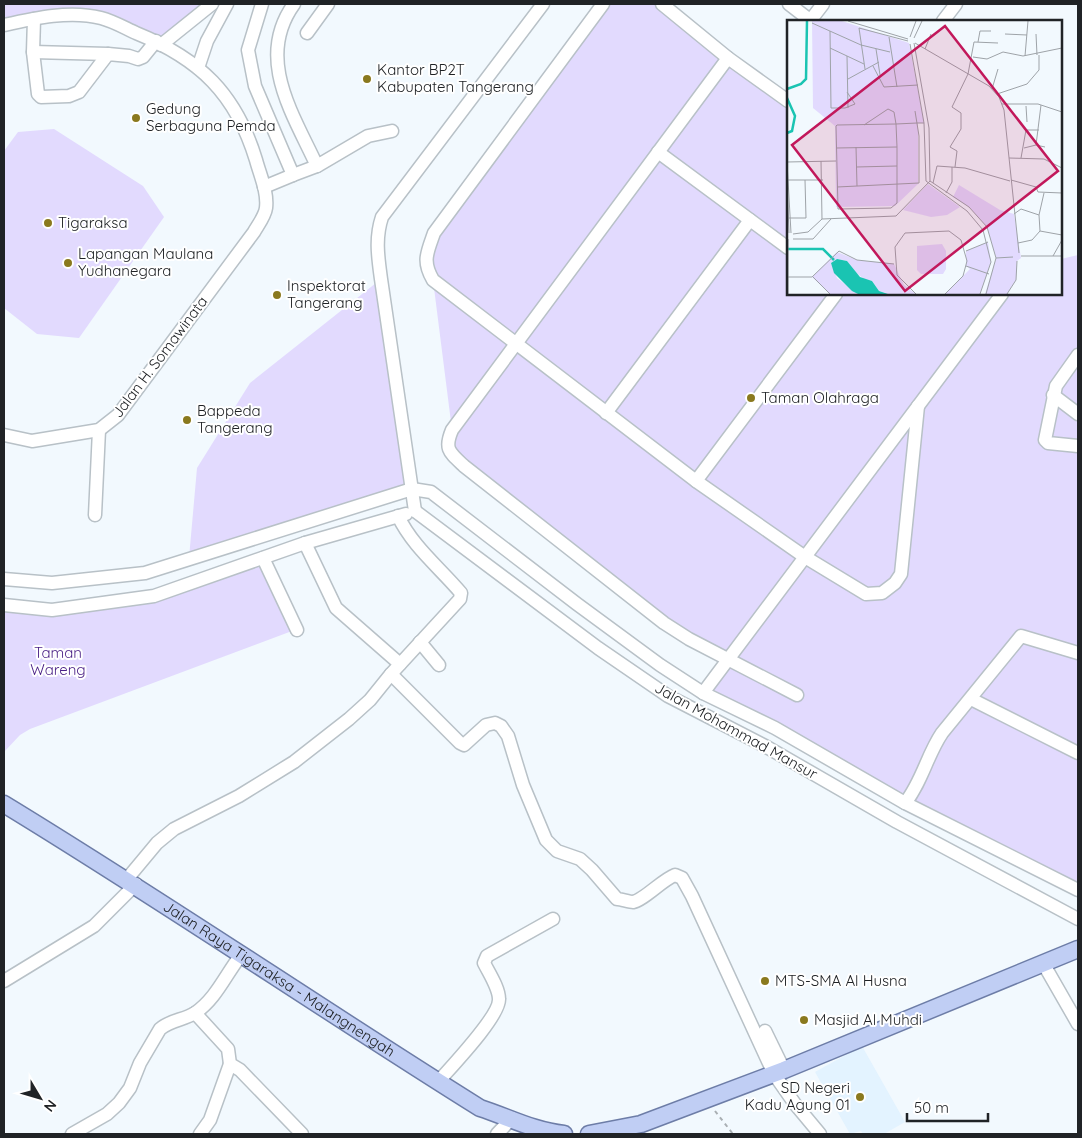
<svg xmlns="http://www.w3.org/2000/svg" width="1082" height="1138" font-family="Quicksand,sans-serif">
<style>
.built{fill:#e3f3ff}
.green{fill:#e2dafe}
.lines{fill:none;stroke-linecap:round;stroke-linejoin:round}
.minor-casing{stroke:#b8c1c7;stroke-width:15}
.major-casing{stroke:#6d7da7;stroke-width:19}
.path{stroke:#a9afb3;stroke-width:2;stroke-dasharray:4 4;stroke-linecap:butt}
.minor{stroke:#fff;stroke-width:12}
.major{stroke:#c0cef4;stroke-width:16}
.poi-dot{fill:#8a791e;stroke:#fff;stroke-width:2}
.labels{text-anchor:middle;stroke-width:4;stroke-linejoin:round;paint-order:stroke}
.poi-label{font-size:15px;fill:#202326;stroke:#fff;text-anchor:start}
.street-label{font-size:15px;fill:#202326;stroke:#fff}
.park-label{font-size:15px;fill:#491f85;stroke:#fff}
.inset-river{fill:none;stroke:#1ac4b2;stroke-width:2.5}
.inset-road{fill:none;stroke:#9ea3a8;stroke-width:1}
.view{fill:#c2185b;fill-opacity:0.15;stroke:#c2185b;stroke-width:2.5}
.inset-edge{fill:none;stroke:#202326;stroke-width:2.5}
</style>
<rect width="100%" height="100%" fill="#f2f9fe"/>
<polygon class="built" points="862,1046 905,1122 884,1134 863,1134 861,1131 850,1134 815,1072"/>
<g class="green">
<polygon points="4,4 212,4 161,45 101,18 4,21"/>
<polygon points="603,4 665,4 788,99 788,294 1061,294 1061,259 1078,255 1078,892 703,693 728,661 694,641 450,452 452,430 433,280 426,256 434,233"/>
<polygon points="54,129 143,186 164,217 79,338 37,334 4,308 4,151 18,132"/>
<polygon points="381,279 412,489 189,558 197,468 250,383"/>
<polygon points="259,559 292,631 30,729 20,735 4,752 4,605 52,610 154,596"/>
</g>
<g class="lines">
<g class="minor-casing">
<g id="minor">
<polyline points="262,4 248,50 255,86 293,175 317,166"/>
<path d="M294 4C255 58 293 114 317 166L368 136 392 131"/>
<path d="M603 4 434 233C427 253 422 261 433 280L696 481 805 557 866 594 882 593 895 583 901 574 918 406"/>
<polyline points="662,4 728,58 788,101"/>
<polyline points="789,4 811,21"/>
<polyline points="34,19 33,52 38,94 41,97 69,96 79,92 108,54 129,56 138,59 143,57 156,41"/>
<polyline points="810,21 823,4"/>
<polyline points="943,21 956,4"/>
<path d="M4 25C35 18 70 10 101 18 113 21 125 28 136 33 200 59 236 94 256 160 260 175 268 192 266 208 265 216 258 225 254 232L118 415 99 430 32 441 4 435"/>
<polyline points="307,33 328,4"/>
<polyline points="161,45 212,4"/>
<polyline points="33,52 108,54"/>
<path d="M728 58 452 430C444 449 449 452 464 466L664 623 689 639 797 695"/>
<polyline points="198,68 207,41 227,4"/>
<polyline points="658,152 788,248"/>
<polyline points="264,187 293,175"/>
<polyline points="1078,355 1056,386 1045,440 1048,443 1078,446"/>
<polyline points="1053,395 1078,414"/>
<polyline points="606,413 750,220"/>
<polyline points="696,481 836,294"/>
<polyline points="415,511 598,648 668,696 765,746 897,822 1078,919"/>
<path d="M415 511 381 279C378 257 375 238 382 217L543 4"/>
<polyline points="95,515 99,430"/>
<polyline points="305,543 336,608 400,664"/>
<polyline points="263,558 297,630"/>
<polyline points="4,579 52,583 145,573 412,489 431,492 577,604 660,665 703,693 775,728 905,803 1078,890"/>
<polyline points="4,605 52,610 154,596 305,543 406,514"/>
<polyline points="420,642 439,665"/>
<path d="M391 674 460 743 464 745 486 725 495 723 501 726 508 736 523 785 546 840 557 851 580 859 592 870 617 899C621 899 629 902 633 902 644 900 662 880 675 875L682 878 692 896 774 1074 795 1104 820 1134"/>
<polyline points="703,693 1002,294"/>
<polyline points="971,699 1078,753"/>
<path d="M905 803C922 782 927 755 942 733L1021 636 1078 653"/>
<path d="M127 879 157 843 174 829 239 796 294 762 349 719 370 700 391 674 460 599 461 593C439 567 413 547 398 516"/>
<polyline points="1043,963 1078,1024"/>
<polyline points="4,981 94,926 136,884"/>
<polyline points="195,1013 228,1049 230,1064 240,1070 302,1134"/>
<polyline points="765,1031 784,1070"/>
<path d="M438 1082C451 1067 500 1016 499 999 499 988 489 973 484 963L487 956 553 919"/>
<path d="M72 1134 107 1114 119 1103 130 1088 140 1063 160 1029C170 1020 184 1020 195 1013 216 999 226 974 241 955"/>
<polyline points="200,1134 210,1120 230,1064"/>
<polyline points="497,1134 512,1118"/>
</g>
</g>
<g class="major-casing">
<g id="major">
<path id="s1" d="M4 804C165 902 320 1008 480 1108 508 1117 534 1131 564 1134"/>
<polyline points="589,1134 641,1124 784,1070 1078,949"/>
</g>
</g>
<polyline class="path" points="715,1111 733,1134"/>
<use href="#minor" class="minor"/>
<use href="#major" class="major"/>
</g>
<g class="poi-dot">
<circle cx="367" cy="79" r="5"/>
<circle cx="136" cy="118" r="5"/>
<circle cx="48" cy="223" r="5"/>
<circle cx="68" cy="263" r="5"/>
<circle cx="277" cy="295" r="5"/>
<circle cx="751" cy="398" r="5"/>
<circle cx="187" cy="420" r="5"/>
<circle cx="765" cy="981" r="5"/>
<circle cx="804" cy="1020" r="5"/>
<circle cx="860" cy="1097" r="5"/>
</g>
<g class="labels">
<g class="poi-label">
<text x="377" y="75">Kantor BP2T<tspan x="377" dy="17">Kabupaten Tangerang</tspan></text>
<text x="146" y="114">Gedung<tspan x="146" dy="17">Serbaguna Pemda</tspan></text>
<text x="58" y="228">Tigaraksa</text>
<text x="78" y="259">Lapangan Maulana<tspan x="78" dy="17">Yudhanegara</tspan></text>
<text x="287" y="291">Inspektorat<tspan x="287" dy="17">Tangerang</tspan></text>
<text x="761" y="403">Taman Olahraga</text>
<text x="197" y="416">Bappeda<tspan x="197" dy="17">Tangerang</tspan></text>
<text x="775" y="986">MTS-SMA Al Husna</text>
<text x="814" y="1025">Masjid Al Muhdi</text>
<text x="850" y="1093" text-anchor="end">SD Negeri<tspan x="850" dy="17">Kadu Agung 01</tspan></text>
</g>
<g class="street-label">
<text transform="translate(160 357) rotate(-53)" y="5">Jalan H. Somawinata</text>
<text transform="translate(736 731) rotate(29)" y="5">Jalan Mohammad Mansur</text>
<text dy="5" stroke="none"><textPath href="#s1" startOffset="326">Jalan Raya Tigaraksa - Malangnengah</textPath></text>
</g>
<g class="park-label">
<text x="58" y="658">Taman<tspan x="58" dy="17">Wareng</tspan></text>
</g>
</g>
<g transform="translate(787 20)">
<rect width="275" height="275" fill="#f2f9fe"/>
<path d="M25 1H55L122 23 137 103H131V164L108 186 49 187 48 106 26 88ZM141 164 173 187 160 195 144 197 116 190ZM172 165 213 190 227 194 234 238 230 241 229 260 220 274H198L209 238 200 207 182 187 166 177ZM201 222 204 242 193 274H158L183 249 179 246V231ZM155 224 159 231V249L156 254H134L130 250V226ZM50 232 70 240 107 244 117 265 129 274H101L92 271 85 261 77 259 63 248 60 241 50 239 44 243 50 258 71 274H43L25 257Z" fill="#e2dafe"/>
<path d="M50 239 60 241 73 257 85 261 92 271 101 274H71L65 271 47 253 44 243Z" fill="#1ac4b2"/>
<path class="inset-river" d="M0 69 14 64 19 59 20 1M0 78 8 96 5 111 0 113M1 229H36L47 240"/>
<path class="inset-road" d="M61 1 121 19M25 3 74 25 103 32M43 11 44 88H58L68 84 60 72M218 14 240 15M249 14 250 35M102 17 110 67M123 17 129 1M127 18 135 1M191 22 193 11H204M127 23 142 108 143 161M128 23 202 66 212 77 217 90 232 233M123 24 137 103 139 161 180 191 196 210 204 242 193 274M43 28 77 44M89 29 93 55M138 29 144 14M60 36 61 88M238 36 241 1M186 37 200 39 216 32 236 36 275 28M86 46 97 67 131 65M78 49 72 8 121 21M61 59 92 42M205 69 211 49M210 74 240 64 252 50V35M215 84H251L275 92M239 86 240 102M77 105 101 89 107 92 109 104 110 127V183L104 188 51 189 49 106 50 105 109 104 130 103H137M249 125 254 85M69 127 70 166M49 128 110 127M237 128 249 125 258 127M222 138 257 139 275 148M234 138 239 110H252M34 141 35 199M0 142 4 213M0 142 49 141M69 147 110 146M168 147 170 131 163 127 174 109V93L165 87 181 54 187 22 211 23M0 159 2 213M1 160H36M224 160 249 167 251 172 275 173M143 161 182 187 200 207 209 238 199 274M146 163 150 146 178 148 223 161M50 167 132 163V116L128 91M159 173 165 162V147M227 194 234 189 252 195 257 173M252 195 253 211M0 198H19L18 160M6 214 21 212 35 199 109 196 143 161M1 219V274M6 219H26L44 199M231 223 245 220 253 211 275 215M179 231 201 222M234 236H275M266 236 275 220M209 238 226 237M179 246 202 254M1 257H25L52 231 70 240 107 244M26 257 43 274M129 274 110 255 108 227 118 213 162 211 174 220 180 241 176 256 158 274M220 274 229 260 230 241"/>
<path class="view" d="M158 6 271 151 118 271 5 125Z"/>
<rect width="275" height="275" class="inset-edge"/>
</g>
<rect width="1082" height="1138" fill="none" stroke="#202326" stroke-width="10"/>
<g transform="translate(40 1098) rotate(128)" stroke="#ffffff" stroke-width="4" paint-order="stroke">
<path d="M0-4L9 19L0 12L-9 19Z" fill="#202326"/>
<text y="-8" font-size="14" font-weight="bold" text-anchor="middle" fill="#202326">N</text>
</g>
<path d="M907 1113v8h81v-8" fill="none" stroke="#202326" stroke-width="2.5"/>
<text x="914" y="1113" font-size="15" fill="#202326" stroke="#ffffff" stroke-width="4" paint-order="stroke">50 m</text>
</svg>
